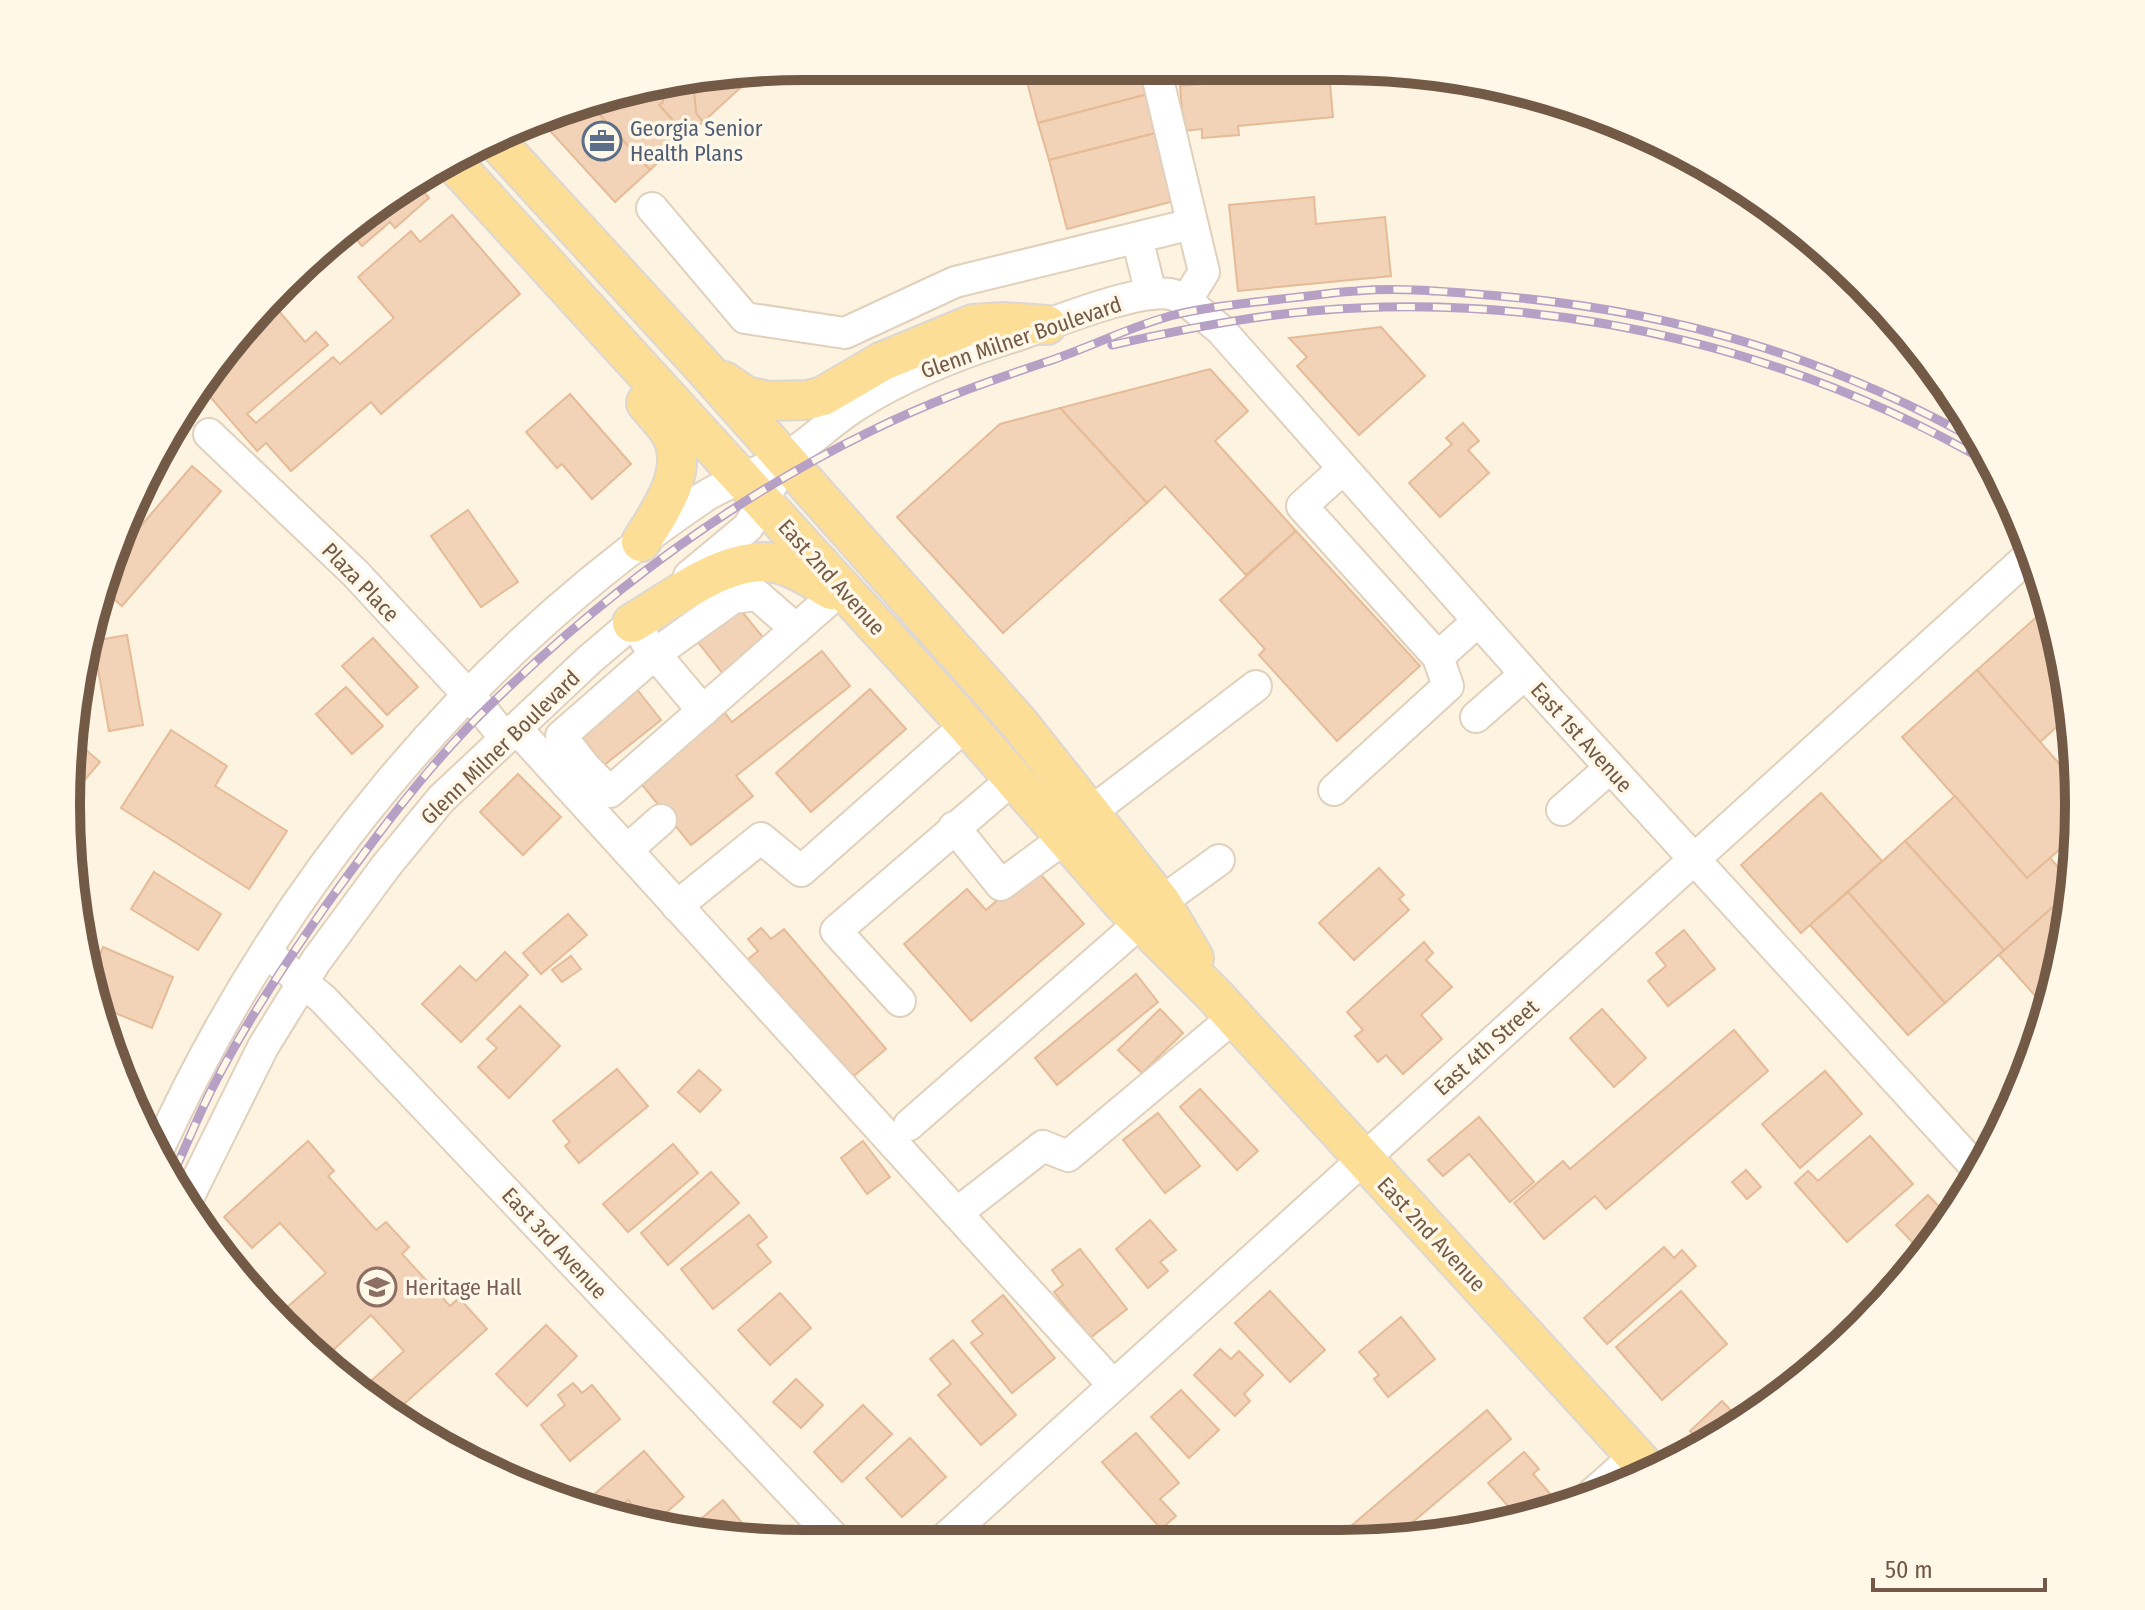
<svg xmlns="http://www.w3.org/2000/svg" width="2145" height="1610" font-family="'Fira Sans Condensed',sans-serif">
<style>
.building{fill:#f2d3b7;stroke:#e5bb98;stroke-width:2}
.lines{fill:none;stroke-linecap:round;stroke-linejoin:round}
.minor-casing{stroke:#e0d0bc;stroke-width:34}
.major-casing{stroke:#ddd7d3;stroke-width:42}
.minor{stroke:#fff;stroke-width:30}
.major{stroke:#fdde97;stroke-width:38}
.rail-casing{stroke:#b6a0c5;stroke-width:9}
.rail{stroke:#fff7e7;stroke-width:6;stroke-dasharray:18;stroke-linecap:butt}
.labels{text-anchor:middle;stroke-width:7;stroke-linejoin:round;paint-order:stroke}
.service-label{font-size:22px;fill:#4e5e75;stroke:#fff7e7;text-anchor:start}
.street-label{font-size:22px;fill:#735a47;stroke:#fff7e7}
.education-label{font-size:22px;fill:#785e54;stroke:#fff7e7;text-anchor:start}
.rim{fill:none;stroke:#735a47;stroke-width:10}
</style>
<rect width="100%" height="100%" fill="#fcf3e0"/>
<g class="building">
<polygon points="852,66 852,71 801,76 800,67"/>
<polygon points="852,66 900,66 852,71"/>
<polygon points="800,67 801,76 759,80 756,73"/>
<polygon points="1023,67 1142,67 1148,94 1038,123"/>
<polygon points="1329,72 1333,117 1238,126 1239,135 1202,138 1202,129 1184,131 1180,86"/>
<polygon points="756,73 759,80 739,89 734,75"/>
<polygon points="734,75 739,89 703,122 696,113 693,81"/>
<polygon points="693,81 696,113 703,122 687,136 659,105 663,102 661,85"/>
<polygon points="661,85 663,102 659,105 687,136 650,170 588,102 613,91"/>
<polygon points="1148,94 1156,133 1049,160 1038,123"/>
<polygon points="588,102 650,170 615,202 541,121"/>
<polygon points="1156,133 1174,201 1067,229 1049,160"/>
<polygon points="414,181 429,198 395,228 390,222 362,246 349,231"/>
<polygon points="1314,197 1316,224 1385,217 1391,276 1238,291 1229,205"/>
<polygon points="452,215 520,294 381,414 371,402 291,471 266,443 257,451 205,391 234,350 279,311 305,342 316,332 328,345 247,414 256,423 333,357 340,364 394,318 358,277 411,231 420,242"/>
<polygon points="1381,327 1425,376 1359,435 1297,366 1307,357 1289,338"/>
<polygon points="1210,369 1248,411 1215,441 1296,531 1246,575 1165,486 1147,503 1060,408"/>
<polygon points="570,394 631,464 592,499 562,464 557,468 526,432"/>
<polygon points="1060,408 1147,503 1003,633 897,517 1000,424"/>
<polygon points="1463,423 1479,441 1468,450 1489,473 1440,517 1409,483 1452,444 1446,438"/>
<polygon points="192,466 221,491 122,606 104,591 117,554"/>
<polygon points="468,510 518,582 481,607 431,536"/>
<polygon points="1296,531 1420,666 1337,741 1259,655 1265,649 1220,600"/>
<polygon points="2050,605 2070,715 2040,742 1977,670"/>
<polygon points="739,608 766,641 724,675 697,641"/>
<polygon points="127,635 143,725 109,731 93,641"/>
<polygon points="373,638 418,687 387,715 342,666"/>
<polygon points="822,651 850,686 736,776 753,796 691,845 639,781 725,713 732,722"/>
<polygon points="1977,670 2077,784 2075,836 2027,878 1902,737"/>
<polygon points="346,687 383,726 352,754 316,714"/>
<polygon points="636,688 661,720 598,770 572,738"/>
<polygon points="870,689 906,729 811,812 776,773"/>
<polygon points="171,730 227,766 215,786 287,831 249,889 121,808"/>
<polygon points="79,744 100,762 72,795 74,748"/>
<polygon points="518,774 561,817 523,855 480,812"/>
<polygon points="1821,793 1882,861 1801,933 1741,865"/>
<polygon points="1955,796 2027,878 2050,858 2073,884 2073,889 2004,950 1905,841"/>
<polygon points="1905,841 2004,950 1945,1003 1848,892"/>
<polygon points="1035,868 1084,924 971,1021 904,944 967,889 986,910"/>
<polygon points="1379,868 1404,895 1399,899 1409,910 1354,960 1319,923"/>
<polygon points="154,872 221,914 198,950 131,909"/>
<polygon points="2073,889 2073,902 2049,1004 2045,1007 1999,955"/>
<polygon points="1848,892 1945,1003 1908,1035 1810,925"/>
<polygon points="568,914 587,935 541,974 523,953"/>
<polygon points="761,928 771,939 784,929 886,1049 843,1085 741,965 758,951 748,939"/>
<polygon points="1684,930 1715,969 1668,1006 1648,981 1666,966 1656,953"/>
<polygon points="1424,942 1433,953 1426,960 1452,987 1421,1015 1442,1039 1403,1074 1386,1055 1378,1062 1355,1036 1363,1030 1347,1012"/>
<polygon points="103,947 173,977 152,1028 98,1006 92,974"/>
<polygon points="505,952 528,975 461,1042 422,1004 460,966 476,981"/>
<polygon points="571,956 581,969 562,982 552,970"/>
<polygon points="1136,974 1158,1002 1057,1085 1035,1058"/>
<polygon points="520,1006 560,1046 509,1098 478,1067 497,1048 487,1039"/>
<polygon points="1160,1009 1183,1033 1142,1073 1118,1050"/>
<polygon points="1602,1009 1646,1058 1614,1087 1570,1038"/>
<polygon points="1734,1030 1768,1071 1606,1209 1595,1196 1544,1239 1514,1203 1563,1161 1570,1169"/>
<polygon points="617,1069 648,1106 579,1163 565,1146 570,1142 553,1121"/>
<polygon points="699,1070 721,1090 700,1112 678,1092"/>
<polygon points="1825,1071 1862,1114 1800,1168 1762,1124"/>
<polygon points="1200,1089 1258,1151 1237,1170 1180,1107"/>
<polygon points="1158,1113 1200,1166 1165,1193 1123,1140"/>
<polygon points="1479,1117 1534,1182 1510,1202 1469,1154 1443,1176 1428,1160"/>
<polygon points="1870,1136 1913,1184 1847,1242 1795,1183 1808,1171 1818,1181"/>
<polygon points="308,1141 334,1171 328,1176 376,1230 386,1222 409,1247 402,1254 450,1306 459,1298 487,1329 393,1414 360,1391 404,1351 371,1315 330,1353 337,1361 329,1369 318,1361 257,1296 266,1288 285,1309 326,1273 280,1223 252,1248 224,1217"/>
<polygon points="863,1141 890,1177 867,1194 841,1158"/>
<polygon points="673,1144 698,1173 628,1232 603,1204"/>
<polygon points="1746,1170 1761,1187 1747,1199 1732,1182"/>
<polygon points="711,1172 739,1203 668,1265 641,1233"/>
<polygon points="1928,1195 1949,1217 1917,1247 1896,1225"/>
<polygon points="749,1215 767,1237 757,1245 771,1262 713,1309 681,1269"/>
<polygon points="1150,1220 1176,1250 1160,1262 1168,1271 1148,1288 1116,1249"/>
<polygon points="1930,1245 1910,1271 1906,1266"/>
<polygon points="1664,1247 1674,1258 1682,1250 1696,1266 1607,1344 1584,1318"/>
<polygon points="1080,1249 1127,1309 1090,1338 1054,1292 1063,1285 1052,1270"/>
<polygon points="1270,1291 1325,1350 1290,1382 1235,1323"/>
<polygon points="1681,1291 1727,1344 1662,1400 1616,1347"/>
<polygon points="780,1293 811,1328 770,1365 738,1330"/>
<polygon points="1003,1295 1055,1358 1012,1393 971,1343 983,1334 972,1321"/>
<polygon points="1401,1317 1435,1359 1388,1397 1374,1379 1379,1375 1359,1352"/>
<polygon points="546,1325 577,1356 527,1406 496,1374"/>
<polygon points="953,1340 1016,1415 981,1445 938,1395 951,1384 930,1359"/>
<polygon points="1220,1349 1231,1359 1239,1351 1263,1375 1244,1394 1250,1401 1235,1416 1194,1375"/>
<polygon points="796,1379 823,1405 801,1428 773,1402"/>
<polygon points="573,1383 582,1393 592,1385 620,1419 570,1461 541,1425 565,1405 558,1395"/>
<polygon points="1181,1390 1219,1430 1189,1458 1151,1417"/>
<polygon points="1722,1401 1740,1420 1700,1443 1690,1431"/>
<polygon points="863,1405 892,1434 842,1482 814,1452"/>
<polygon points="1487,1410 1511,1439 1394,1538 1337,1538"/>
<polygon points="1136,1433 1179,1483 1160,1499 1176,1516 1161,1529 1102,1462"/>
<polygon points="910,1438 946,1477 902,1517 866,1478"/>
<polygon points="644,1451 684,1497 652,1525 625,1521 636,1509 628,1500 609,1517 581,1506"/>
<polygon points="1524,1452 1539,1469 1533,1474 1552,1496 1534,1512 1496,1522 1494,1519 1508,1506 1488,1483"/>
<polygon points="723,1500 753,1536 748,1541 687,1531"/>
</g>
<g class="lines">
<g class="minor-casing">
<g id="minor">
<polyline points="1155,67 1204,272 1186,301"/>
<polyline points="652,208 745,318 845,333 955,282 1192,224"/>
<polyline points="1137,238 1151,294"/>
<polyline points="209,434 355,573 484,712 505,738"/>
<polyline points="1343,469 1302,506 1438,657"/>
<polyline points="689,576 748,527 773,483"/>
<polyline points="703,711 655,654 733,598 757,595 796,629"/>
<polyline points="1476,717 1525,674"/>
<polyline points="516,728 1113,1385"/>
<polyline points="585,767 561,736 655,654 645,640"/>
<polyline points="566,783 585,767 610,792 837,593"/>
<polyline points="1334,790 1448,686 1438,657 1478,621"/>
<polyline points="1562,810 1610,768"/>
<polyline points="1091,812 1256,686"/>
<polyline points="954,827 1001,885 1065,838"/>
<polyline points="627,850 661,820"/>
<polyline points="1161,902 1219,860"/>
<polyline points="677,906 761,838 801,871 966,725"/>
<polyline points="266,952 323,999 838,1542"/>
<polyline points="900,1001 836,931 1014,778"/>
<polyline points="909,1125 1141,922"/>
<path d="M160 1146C279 887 467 657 704 497 727 482 757 474 782 460 808 445 831 421 857 405 906 374 960 353 1015 336 1048 325 1143 285 1174 295 1193 302 1204 318 1220 329L1536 686 1981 1173"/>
<polyline points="188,1198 263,1047 316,961 386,866 441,799 589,660 649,609"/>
<polyline points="957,1213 1043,1146 1068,1156 1234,1017"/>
<polyline points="1589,1497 1635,1456"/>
<polyline points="942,1541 2031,554"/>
</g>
</g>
<g class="major-casing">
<g id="major">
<polyline points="495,140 704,368 1019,723 1161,902 1194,958"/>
<polyline points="450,159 962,720 1122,903 1215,996 1650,1472"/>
<polyline points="724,381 746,396 768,401 808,400 823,396 881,362 973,324 1003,322 1047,325"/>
<path d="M641 542C659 513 688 474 673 438 667 425 655 414 646 403"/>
<path d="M632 623C674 599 736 547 786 566 802 572 816 581 831 590"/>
</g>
</g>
<use href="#minor" class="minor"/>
<use href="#major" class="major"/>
<g class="rail-casing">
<g id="rail">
<path d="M1112 345C1193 327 1275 311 1358 308 1580 298 1804 354 1996 467"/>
<path d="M174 1172C188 1142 200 1111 216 1081 248 1019 287 961 327 904 374 839 423 772 480 715 595 601 725 502 871 431 927 403 986 382 1046 362 1088 348 1127 328 1170 316 1209 306 1250 303 1290 298 1312 296 1334 292 1356 291 1403 287 1452 292 1499 296 1673 311 1829 357 1981 443"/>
</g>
</g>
<use href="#rail" class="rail"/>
</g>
<defs>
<g id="office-ring" transform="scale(2)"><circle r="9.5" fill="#fff7e7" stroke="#5c6f8a" stroke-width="1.5"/><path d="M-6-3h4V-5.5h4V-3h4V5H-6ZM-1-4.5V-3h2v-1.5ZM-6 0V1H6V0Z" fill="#5c6f8a"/></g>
<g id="university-ring" transform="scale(2)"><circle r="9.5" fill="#fff7e7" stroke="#8d6e63" stroke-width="1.5"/><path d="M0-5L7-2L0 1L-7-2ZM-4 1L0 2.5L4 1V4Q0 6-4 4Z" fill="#8d6e63"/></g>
</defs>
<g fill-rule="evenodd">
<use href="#office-ring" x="602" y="141"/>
<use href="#university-ring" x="377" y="1287"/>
</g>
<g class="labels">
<g class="service-label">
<text x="630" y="136">Georgia Senior<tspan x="630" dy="25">Health Plans</tspan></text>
</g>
<g class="street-label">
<text transform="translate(1021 337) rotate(-19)" y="8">Glenn Milner Boulevard</text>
<text transform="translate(832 577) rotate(48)" y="8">East 2nd Avenue</text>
<text transform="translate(361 582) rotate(46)" y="8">Plaza Place</text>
<text transform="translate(1582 737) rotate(48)" y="8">East 1st Avenue</text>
<text transform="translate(500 747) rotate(-44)" y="8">Glenn Milner Boulevard</text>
<text transform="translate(1486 1047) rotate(-42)" y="8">East 4th Street</text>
<text transform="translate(1432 1234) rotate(47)" y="8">East 2nd Avenue</text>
<text transform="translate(555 1243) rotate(47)" y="8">East 3rd Avenue</text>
</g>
<g class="education-label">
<text x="405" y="1295">Heritage Hall</text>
</g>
</g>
<path d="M0 0H2145V1610H0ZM805 80H1340A725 725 0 0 1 2065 805V805A725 725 0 0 1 1340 1530H805A725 725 0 0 1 80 805V805A725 725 0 0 1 805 80Z" fill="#fff7e7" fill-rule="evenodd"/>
<path class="rim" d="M805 80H1340A725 725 0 0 1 2065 805V805A725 725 0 0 1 1340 1530H805A725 725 0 0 1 80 805V805A725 725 0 0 1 805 80Z"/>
<path d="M1873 1578v12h172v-12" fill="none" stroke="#735a47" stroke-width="4"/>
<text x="1885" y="1578" font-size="24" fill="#735a47" stroke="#fff7e7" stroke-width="6" paint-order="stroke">50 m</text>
</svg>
